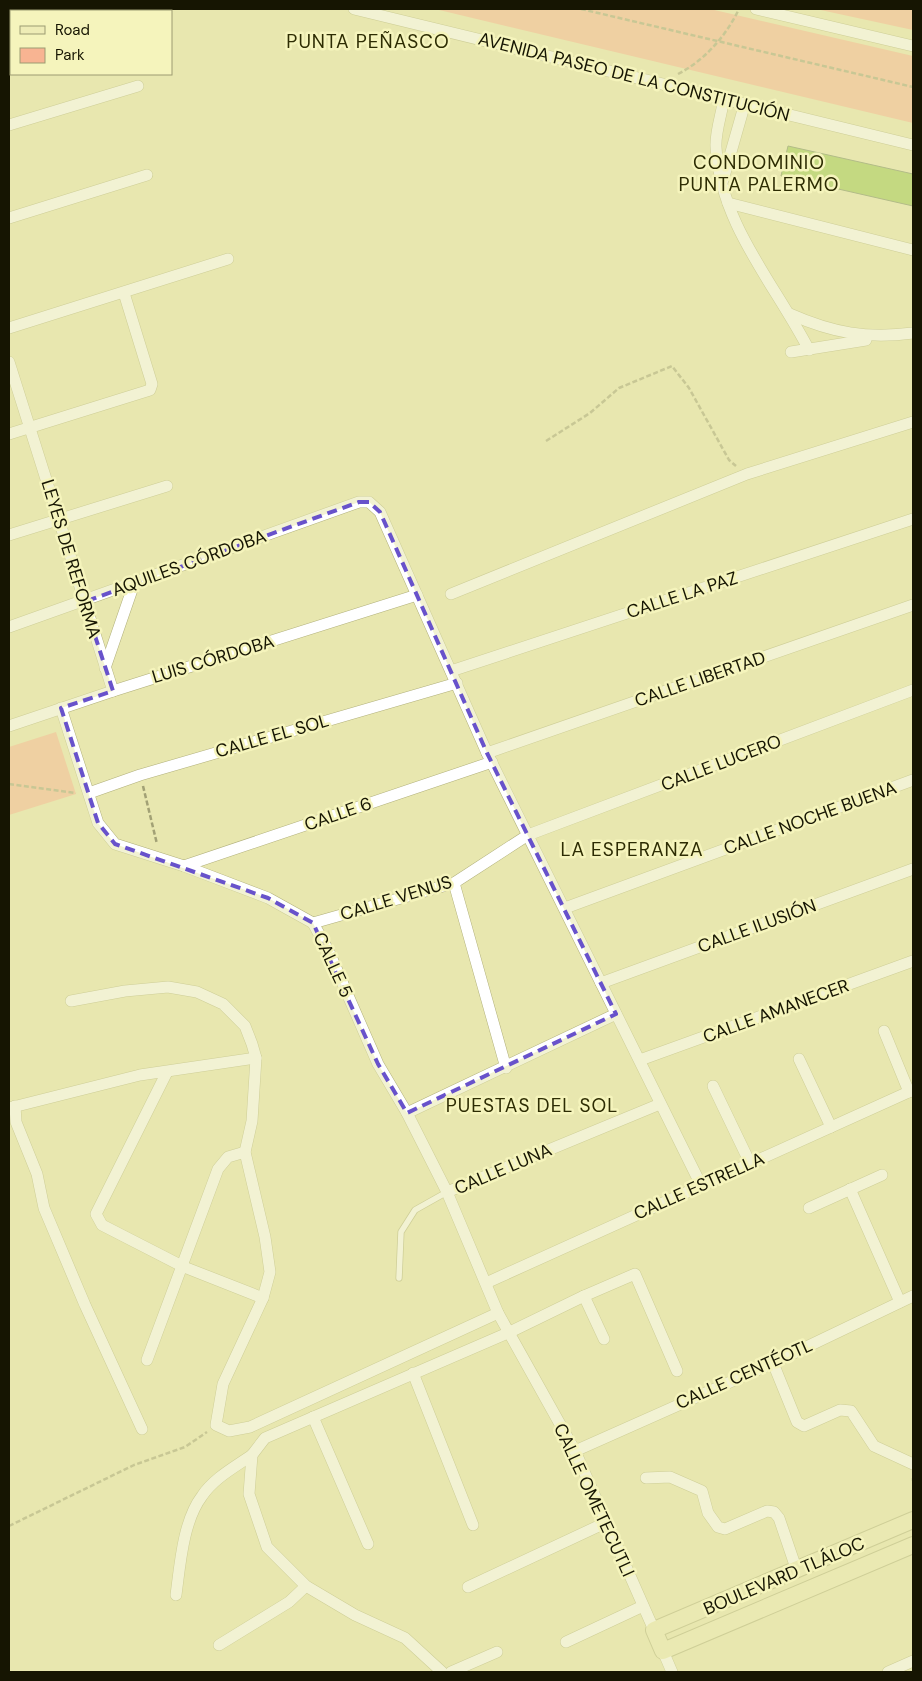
<svg xmlns="http://www.w3.org/2000/svg" width="922" height="1681" font-family="'DM Sans',sans-serif">
<style>
.green{fill:#f8b492}
.building{fill:#9ac84a;stroke:#738758}
.lines{fill:none;stroke-linecap:round;stroke-linejoin:round}
.lane-casing{stroke:#b1b07b;stroke-width:7}
.street-casing{stroke:#b1b07b;stroke-width:12}
.secondary-casing{stroke:#b1b07b;stroke-width:18}
.path{stroke:#a2a175;stroke-width:2.5;stroke-dasharray:5 2.5;stroke-linecap:butt}
.lane{stroke:#fff;stroke-width:5.5}
.street{stroke:#fff;stroke-width:11}
.secondary{stroke:#eeecb6;stroke-width:16}
.marked{fill:none;stroke:#6852cb;stroke-width:4;stroke-dasharray:10 6;stroke-linejoin:round}
.labels{text-anchor:middle;stroke-width:5;stroke-linejoin:round;paint-order:stroke}
.street-label{font-size:18px;fill:#161502;stroke:#f5f4bc}
.neighbourhood-label{font-size:19px;letter-spacing:1px;fill:#2d2c03;stroke:#f5f4bc}
</style>
<rect width="100%" height="100%" fill="#e8e7af"/>
<g class="green">
<polygon points="435,9 710,9 913,56 913,123"/>
<polygon points="816,9 913,9 913,30"/>
<polygon points="56,732 76,794 9,815 9,747"/>
</g>
<polygon class="building" points="788,146 913,174 913,206 781,176"/>
<g class="lines">
<g class="lane-casing">
<polyline id="lane" points="399,1278 401,1232 415,1210 447,1192"/>
</g>
<g class="street-casing">
<g id="street">
<polyline points="354,9 913,145"/>
<polyline points="756,9 913,46"/>
<path d="M724 98C722 113 715 132 716 147 720 224 775 284 809 350"/>
<polyline points="9,125 138,86"/>
<polyline points="723,180 745,103"/>
<polyline points="728,203 913,250"/>
<polyline points="9,218 147,175"/>
<path d="M790 314C833 333 867 339 913 333"/>
<polyline points="9,328 228,259"/>
<polyline points="791,352 866,340"/>
<polyline points="9,362 113,691"/>
<polyline points="9,434 150,390 152,384 124,293"/>
<polyline points="9,535 167,486"/>
<polyline points="451,594 747,474 913,422"/>
<polyline points="9,627 359,502 369,502 380,512 487,753 701,1185"/>
<polyline points="105,668 135,581"/>
<polyline points="451,671 913,519"/>
<polyline points="61,708 98,823 115,844 184,866 268,898 313,923 329,952 378,1064 407,1113 447,1192 498,1313 575,1451 654,1630"/>
<polyline points="9,726 113,691 417,595"/>
<polyline points="487,753 913,605"/>
<polyline points="89,793 140,775 457,683"/>
<polyline points="184,866 492,762"/>
<polyline points="454,883 506,1068"/>
<polyline points="565,908 913,780"/>
<polyline points="313,923 454,883 528,835 913,690"/>
<polyline points="601,983 913,869"/>
<polyline points="71,1001 125,991 168,987 197,992 223,1004 245,1026 252,1044 256,1058 252,1121 245,1152 265,1237 270,1272 263,1298 223,1384 216,1425 229,1431 250,1427 498,1313"/>
<polyline points="884,1031 909,1092"/>
<polyline points="799,1059 831,1127"/>
<polyline points="640,1060 913,961"/>
<polyline points="167,1072 96,1214 102,1225 184,1267 263,1298"/>
<polyline points="713,1086 750,1163"/>
<polyline points="15,1106 16,1122 37,1174 44,1208 85,1305 142,1429"/>
<polyline points="9,1108 140,1075 256,1058"/>
<polyline points="407,1113 616,1014"/>
<polyline points="850,1189 900,1302"/>
<polyline points="447,1192 660,1104"/>
<polyline points="809,1208 882,1175"/>
<polyline points="486,1283 913,1090"/>
<polyline points="584,1296 604,1339"/>
<polyline points="147,1360 218,1169 228,1157 245,1152"/>
<polyline points="773,1363 797,1422 804,1426 840,1410 851,1411 874,1446 913,1464"/>
<polyline points="413,1373 473,1525"/>
<polyline points="313,1417 368,1544"/>
<polyline points="575,1451 773,1363 913,1296"/>
<polyline points="646,1478 670,1477 702,1491 708,1513 718,1527 725,1529 767,1511 774,1512 779,1518 797,1571"/>
<polyline points="468,1587 605,1523"/>
<path d="M176 1595C180 1565 183 1521 202 1496 214 1478 235 1467 252 1455"/>
<polyline points="566,1642 643,1606"/>
<polyline points="219,1645 289,1602 306,1586"/>
<polyline points="663,1651 672,1672"/>
<polyline points="442,1672 405,1638 355,1615 306,1586 267,1547 249,1494 252,1455 265,1438 510,1332 584,1296 635,1274 677,1371"/>
<polyline points="451,1672 497,1652"/>
<polyline points="888,1672 913,1661"/>
</g>
</g>
<g class="secondary-casing">
<polyline id="secondary" points="913,1520 654,1630 663,1651 913,1545"/>
</g>
<g class="path">
<polyline points="581,9 913,87"/>
<path d="M678 74C705 60 726 36 739 9"/>
<polyline points="546,441 590,413 619,388 672,366 689,388 729,460 736,466"/>
<polyline points="9,784 76,793"/>
<polyline points="143,786 157,844"/>
<polyline points="913,1478 913,1481"/>
<polyline points="9,1526 134,1465 185,1447 207,1432"/>
</g>
<use href="#lane" class="lane"/>
<use href="#street" class="street"/>
<use href="#secondary" class="secondary"/>
</g>
<path d="M0 0H922V1681H0ZM359 502H369L380 512 487 753 616 1014 407 1113 378 1064 313 923 268 898 115 844 98 823 61 708 113 691 84 602Z" fill="#e8e7af" fill-opacity=".55" fill-rule="evenodd"/>
<path class="marked" d="M359 502H369L380 512 487 753 616 1014 407 1113 378 1064 313 923 268 898 115 844 98 823 61 708 113 691 84 602Z"/>
<g class="labels">
<g class="street-label">
<text transform="translate(634 77) rotate(14)" y="6">AVENIDA PASEO DE LA CONSTITUCIÓN</text>
<text transform="translate(71 559) rotate(73)" y="6">LEYES DE REFORMA</text>
<text transform="translate(189 563) rotate(-20)" y="6">AQUILES CÓRDOBA</text>
<text transform="translate(682 595) rotate(-18)" y="6">CALLE LA PAZ</text>
<text transform="translate(213 659) rotate(-17)" y="6">LUIS CÓRDOBA</text>
<text transform="translate(700 679) rotate(-19)" y="6">CALLE LIBERTAD</text>
<text transform="translate(272 736) rotate(-16)" y="6">CALLE EL SOL</text>
<text transform="translate(721 763) rotate(-21)" y="6">CALLE LUCERO</text>
<text transform="translate(338 814) rotate(-19)" y="6">CALLE 6</text>
<text transform="translate(810 818) rotate(-20)" y="6">CALLE NOCHE BUENA</text>
<text transform="translate(396 898) rotate(-17)" y="6">CALLE VENUS</text>
<text transform="translate(757 926) rotate(-20)" y="6">CALLE ILUSIÓN</text>
<text transform="translate(333 965) rotate(65)" y="6">CALLE 5</text>
<text transform="translate(776 1011) rotate(-20)" y="6">CALLE AMANECER</text>
<text transform="translate(503 1169) rotate(-23)" y="6">CALLE LUNA</text>
<text transform="translate(699 1186) rotate(-24)" y="6">CALLE ESTRELLA</text>
<text transform="translate(744 1374) rotate(-24)" y="6">CALLE CENTÉOTL</text>
<text transform="translate(594 1500) rotate(65)" y="6">CALLE OMETECUTLI</text>
<text transform="translate(784 1576) rotate(-23)" y="6">BOULEVARD TLÁLOC</text>
</g>
<g class="neighbourhood-label">
<text x="368" y="48">PUNTA PEÑASCO</text>
<text x="759" y="169">CONDOMINIO<tspan x="759" dy="22">PUNTA PALERMO</tspan></text>
<text x="632" y="856">LA ESPERANZA</text>
<text x="532" y="1112">PUESTAS DEL SOL</text>
</g>
</g>
<rect width="922" height="1681" fill="none" stroke="#161502" stroke-width="20"/>
<rect x="10" y="10" width="162" height="65" fill="#f5f4bc" stroke="#9c9b72"/>
<rect x="20" y="26" width="25" height="8" fill="#eeecb6" stroke="#9c9b72"/>
<text x="55" y="35" font-size="15" fill="#161502">Road</text>
<rect x="20" y="48" width="25" height="15" fill="#f8b492" stroke="#9c9b72"/>
<text x="55" y="60" font-size="15" fill="#161502">Park</text>
</svg>
